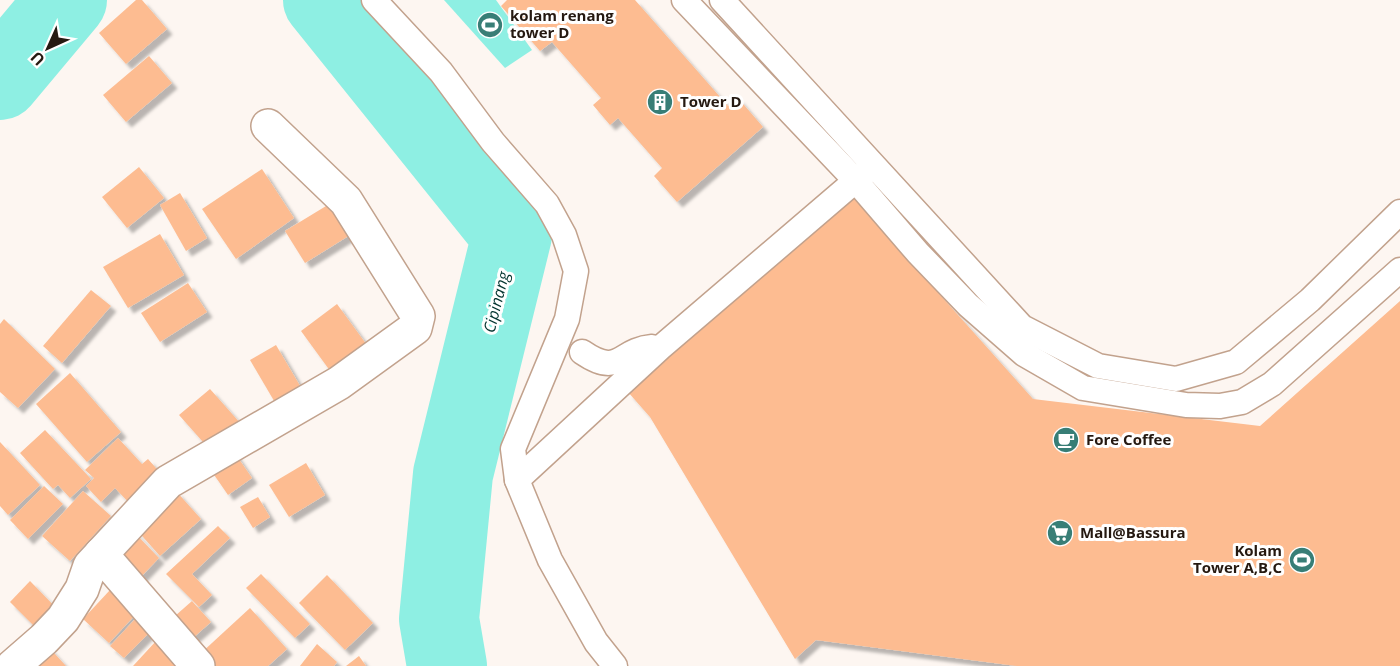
<svg xmlns="http://www.w3.org/2000/svg" width="1400" height="666" font-family="'Open Sans',sans-serif">
<style>
.water{fill:#8eefe3}
.lines{fill:none;stroke-linecap:round;stroke-linejoin:round}
.river{stroke:#8eefe3;stroke-width:80}
.building{fill:#fdbc91;filter:url(#shadow)}
.service-casing{stroke:#c2a28d;stroke-width:27}
.minor-casing{stroke:#c2a28d;stroke-width:36}
.service{stroke:#fff;stroke-width:24}
.minor{stroke:#fff;stroke-width:33}
.labels{text-anchor:middle;stroke-width:6;stroke-linejoin:round;paint-order:stroke}
.poi-label{font-size:15px;font-weight:bold;fill:#251911;stroke:#fff;text-anchor:start}
.water-label{font-size:16px;font-style:italic;fill:#02342f;stroke:#fff}
</style>
<defs>
<filter id="shadow"><feDropShadow dx="5.5" dy="5.5" stdDeviation="1.5" flood-color="#0004"/></filter>
</defs>
<rect width="100%" height="100%" fill="#fdf6f1"/>
<polygon class="water" points="444,0 496,0 532,50 505,68"/>
<g class="lines">
<g class="river">
<polyline points="323,0 512,235 453,474 439,619 447,666"/>
<polyline points="0,80 67,0"/>
</g>
</g>
<g class="building">
<polygon points="136,0 142,0 167,29 126,64 99,33"/>
<polygon points="507,0 635,0 728,106 738,98 763,127 677,202 654,176 662,168 618,118 610,125 593,105 601,98 552,42 540,51 501,6"/>
<polygon points="149,56 172,83 126,122 103,95"/>
<polygon points="139,167 164,198 127,228 102,197"/>
<polygon points="262,169 294,218 236,259 202,209"/>
<polygon points="180,193 207,238 186,251 160,205"/>
<polygon points="850,194 1033,399 1260,426 1400,301 1400,666 1017,666 816,640 795,659 650,417 628,392"/>
<polygon points="331,203 350,235 305,263 285,231"/>
<polygon points="160,234 184,275 128,308 103,267"/>
<polygon points="188,283 207,312 160,342 141,313"/>
<polygon points="91,290 111,306 62,363 43,346"/>
<polygon points="337,304 372,352 336,379 301,331"/>
<polygon points="4,319 55,369 18,408 0,392 0,324"/>
<polygon points="276,345 306,396 280,411 250,360"/>
<polygon points="70,373 121,432 87,462 36,404"/>
<polygon points="210,389 241,424 211,451 179,415"/>
<polygon points="45,430 91,479 70,498 58,485 53,489 20,453"/>
<polygon points="118,438 142,464 148,459 163,476 132,506 115,488 101,502 86,486 94,478 85,470"/>
<polygon points="0,442 40,485 8,515 0,506"/>
<polygon points="232,449 252,478 228,495 208,466"/>
<polygon points="306,463 325,495 289,517 269,485"/>
<polygon points="44,486 63,504 28,539 10,520"/>
<polygon points="83,491 111,516 70,561 42,536"/>
<polygon points="176,491 201,519 160,556 135,528"/>
<polygon points="258,497 270,517 253,528 240,507"/>
<polygon points="218,526 230,538 192,574 212,595 199,607 166,574"/>
<polygon points="131,529 159,558 133,585 104,555"/>
<polygon points="261,574 310,624 295,638 246,588"/>
<polygon points="327,575 373,623 345,650 299,603"/>
<polygon points="30,581 63,615 43,635 10,602"/>
<polygon points="110,590 136,614 109,643 83,619"/>
<polygon points="192,601 211,622 186,644 167,623"/>
<polygon points="250,608 287,649 268,666 210,666 200,654"/>
<polygon points="138,616 152,630 124,658 110,646"/>
<polygon points="156,641 179,666 133,666"/>
<polygon points="44,642 66,666 20,666"/>
<polygon points="317,644 337,662 334,666 300,666"/>
<polygon points="359,656 366,666 346,666"/>
</g>
<g class="lines">
<g class="service-casing">
<g id="service">
<polyline points="374,0 441,72 493,142 547,204 564,235 576,271 567,319 513,449 517,480 550,560 596,642 615,666"/>
<polyline points="684,0 856,181 918,253 968,305 1024,354 1083,388 1186,405 1220,406 1242,402 1272,384 1400,270"/>
<polyline points="722,0 1022,327 1098,366 1176,379 1236,362 1310,300 1400,212"/>
<path d="M582 352C620 378 618 350 652 347"/>
<polyline points="517,480 660,348 868,170"/>
</g>
</g>
<g class="minor-casing">
<g id="minor">
<polyline points="101,554 198,666"/>
<polyline points="13,666 44,639 63,619 82,589 90,566 168,482 339,383 415,328 418,316 346,201 268,126"/>
</g>
</g>
<use href="#service" class="service"/>
<use href="#minor" class="minor"/>
</g>
<defs>
<g id="stadium-disc" transform="scale(1.35)"><circle r="9.5" fill="#387e76" stroke="#fff"/><path d="M0-5a6.5 5 0 1 0 0 10a6.5 5 0 1 0 0-10ZM-3.5-1.8h7v3.6h-7Z" fill="#fff"/></g>
<g id="building-disc" transform="scale(1.35)"><circle r="9.5" fill="#387e76" stroke="#fff"/><path d="M-4-6H4V6H1V3H-1V6H-4ZM-2.5-4.3h1.7v1.8h-1.7ZM.8-4.3h1.7v1.8H.8ZM-2.5-1h1.7V.8h-1.7ZM.8-1h1.7V.8H.8Z" fill="#fff"/></g>
<g id="cafe-disc" transform="scale(1.35)"><circle r="9.5" fill="#387e76" stroke="#fff"/><path d="M-5.5-4.5H6V0H3Q3 3.5 0 3.5H-2.5Q-5.5 3.5-5.5 0ZM3-3.2v2h1.7v-2ZM-6 4.5H4V6H-6Z" fill="#fff"/></g>
<g id="supermarket-disc" transform="scale(1.35)"><circle r="9.5" fill="#387e76" stroke="#fff"/><path d="M-6-5.5h2.5l.6 2H6L4.5 2H-2.5L-4.4-4H-6ZM-1.5 3.2a1.3 1.3 0 1 0 .1 0ZM3 3.2a1.3 1.3 0 1 0 .1 0Z" fill="#fff"/></g>
</defs>
<g fill-rule="evenodd">
<use href="#stadium-disc" x="490" y="25"/>
<use href="#building-disc" x="660" y="102"/>
<use href="#cafe-disc" x="1066" y="440"/>
<use href="#supermarket-disc" x="1060" y="533"/>
<use href="#stadium-disc" x="1302" y="560"/>
</g>
<g class="labels">
<g class="poi-label">
<text x="510" y="21">kolam renang<tspan x="510" dy="17">tower D</tspan></text>
<text x="680" y="107">Tower D</text>
<text x="1086" y="445">Fore Coffee</text>
<text x="1080" y="538">Mall@Bassura</text>
<text x="1282" y="556" text-anchor="end">Kolam<tspan x="1282" dy="17">Tower A,B,C</tspan></text>
</g>
<g class="water-label">
<text transform="translate(496 302) rotate(-76)" y="6">Cipinang</text>
</g>
</g>
<g transform="translate(48 48) rotate(225)" stroke="#ffffff" stroke-width="4.5" paint-order="stroke">
<path d="M0-4.5L10 22L0 15L-10 22Z" fill="#251911"/>
<text y="-9" font-size="16" font-weight="bold" text-anchor="middle" fill="#251911">U</text>
</g>
</svg>
